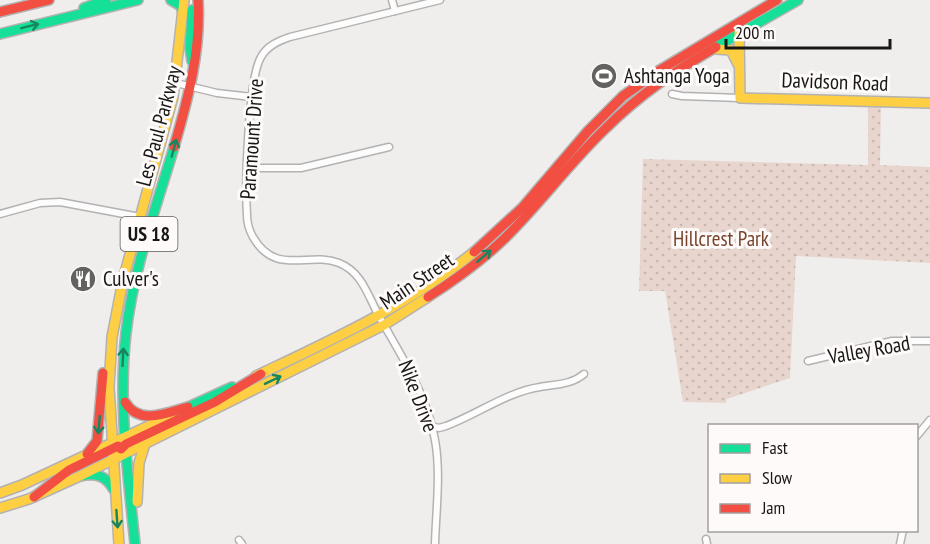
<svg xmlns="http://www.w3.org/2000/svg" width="930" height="544" font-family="'PT Sans Narrow',sans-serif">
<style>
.grass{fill:url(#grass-dots)}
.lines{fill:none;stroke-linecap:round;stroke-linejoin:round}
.street-casing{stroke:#b4b2b1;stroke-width:9}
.fast-casing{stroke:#b4b2b1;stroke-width:12}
.slow-casing{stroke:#b4b2b1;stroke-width:12}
.jam-casing{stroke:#b4b2b1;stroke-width:12}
.street{stroke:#fdfcfc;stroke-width:6}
.fast{stroke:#16e098;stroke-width:9}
.slow{stroke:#ffcf43;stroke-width:9}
.jam{stroke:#f24e42;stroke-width:9}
.oneway{stroke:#17865e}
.labels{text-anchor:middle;stroke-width:6;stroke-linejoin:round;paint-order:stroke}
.shield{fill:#fefaf9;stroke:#5d5b5a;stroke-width:1.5}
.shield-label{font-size:20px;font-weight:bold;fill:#181716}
.poi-label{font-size:21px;fill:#181716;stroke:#fefaf9;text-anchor:start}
.street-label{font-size:21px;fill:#181716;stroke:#fefaf9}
.park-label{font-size:21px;fill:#78442e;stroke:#fefaf9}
</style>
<defs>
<pattern id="grass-dots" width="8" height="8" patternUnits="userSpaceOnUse" patternTransform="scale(1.5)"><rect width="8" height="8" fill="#e8d6ce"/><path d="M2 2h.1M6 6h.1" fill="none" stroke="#c6b7b0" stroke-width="1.8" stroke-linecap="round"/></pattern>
</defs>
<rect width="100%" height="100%" fill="#f0eeed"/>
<polygon class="grass" points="868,105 881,105 880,165 930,167 930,263 796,256 790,378 727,399 726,403 683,402 665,291 639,291 643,159 868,165"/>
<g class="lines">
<g class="street-casing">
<g id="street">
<polyline points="392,0 395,11"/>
<polyline points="176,83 217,93 252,97"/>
<polyline points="672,94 682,96 740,98"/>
<polyline points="248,168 301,168 389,147"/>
<polyline points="0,214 40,203 60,202 140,217"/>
<polyline points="808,361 892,341 930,341"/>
<path d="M431 426 439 428 446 426C478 414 507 392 540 387 556 384 571 385 584 374"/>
<polyline points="916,437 930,420"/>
<polyline points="706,539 707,544"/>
<polyline points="239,540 242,544"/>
<path d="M435 544C436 510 441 473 435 440 427 394 401 356 379 316 368 296 362 272 339 263 308 251 276 277 253 237 249 230 247 223 247 215 245 186 248 79 261 57 267 46 278 41 290 37L440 0"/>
<polyline points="900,544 903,530"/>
</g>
</g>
<g class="fast-casing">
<g id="fast">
<polyline points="171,0 181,6 183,12"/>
<polyline points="84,8 106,0"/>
<polyline points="192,10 190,48 192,61"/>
<polyline points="0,34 138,0"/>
<polyline points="716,47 798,0"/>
<polyline points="182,410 232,387"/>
<path d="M80 476C96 473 106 475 114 490"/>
<path d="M135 544C128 474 118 403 126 333 133 270 156 208 174 147"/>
</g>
</g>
<g class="slow-casing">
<g id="slow">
<polyline points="739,30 740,98 930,103"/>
<polyline points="716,49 731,50 738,64"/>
<path d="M256 376C332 340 409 305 474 252"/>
<polyline points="0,493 22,485 170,416"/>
<polyline points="137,502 139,463 145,444"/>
<polyline points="0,508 29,499 80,476 384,325 428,297"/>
<polyline points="119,544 109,387 112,337 123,280 173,97 184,0"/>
</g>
</g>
<g class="jam-casing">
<g id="jam">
<polyline points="0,12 49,0"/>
<path d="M174 147C188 99 201 51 198 0"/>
<polyline points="474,252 523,207 588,131 623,96 660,70 777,0"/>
<path d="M428 297C455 280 481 261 504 239 540 204 570 162 606 128 640 94 675 71 716 47"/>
<path d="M125 402C139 426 167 413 188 407"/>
<polyline points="121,449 126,444 215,402 261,374"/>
<polyline points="87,454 97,441 103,373"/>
<polyline points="34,497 69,470 118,446"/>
</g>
</g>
<use href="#street" class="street"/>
<use href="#fast" class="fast"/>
<use href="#slow" class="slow"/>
<use href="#jam" class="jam"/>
</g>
<defs><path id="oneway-shaft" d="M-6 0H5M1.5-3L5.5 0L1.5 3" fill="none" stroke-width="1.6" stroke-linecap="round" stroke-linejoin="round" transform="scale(1.5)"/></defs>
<g class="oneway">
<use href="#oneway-shaft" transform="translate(30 26) rotate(-14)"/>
<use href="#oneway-shaft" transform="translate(174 148) rotate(-75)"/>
<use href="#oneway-shaft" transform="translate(484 256) rotate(-41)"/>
<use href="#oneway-shaft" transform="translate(123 357) rotate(-87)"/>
<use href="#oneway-shaft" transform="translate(273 380) rotate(-26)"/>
<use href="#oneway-shaft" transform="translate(99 425) rotate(95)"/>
<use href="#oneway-shaft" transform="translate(117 519) rotate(86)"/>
</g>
<defs>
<g id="stadium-disc" transform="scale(1.35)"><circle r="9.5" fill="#646261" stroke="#fefaf9"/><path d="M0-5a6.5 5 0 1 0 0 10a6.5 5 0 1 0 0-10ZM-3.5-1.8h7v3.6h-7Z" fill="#fff"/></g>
<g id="restaurant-disc" transform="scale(1.35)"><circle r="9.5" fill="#646261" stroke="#fefaf9"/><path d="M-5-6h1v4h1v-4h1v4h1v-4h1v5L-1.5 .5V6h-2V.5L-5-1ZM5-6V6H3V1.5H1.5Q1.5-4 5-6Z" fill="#fff"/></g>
</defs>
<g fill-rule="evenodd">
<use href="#stadium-disc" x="604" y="76"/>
<use href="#restaurant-disc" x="83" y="279"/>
</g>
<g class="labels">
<rect class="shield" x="120.5" y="217" width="57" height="34" rx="4.5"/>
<g class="shield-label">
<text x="149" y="241">US 18</text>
</g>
<g class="poi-label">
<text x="624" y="83">Ashtanga Yoga</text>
<text x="103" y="286">Culver's</text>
</g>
<g class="street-label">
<text transform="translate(835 82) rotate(2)" y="7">Davidson Road</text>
<text transform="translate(159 126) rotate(-75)" y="7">Les Paul Parkway</text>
<text transform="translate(252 139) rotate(-86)" y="7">Paramount Drive</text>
<text transform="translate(417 281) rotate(-34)" y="7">Main Street</text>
<text transform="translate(869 350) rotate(-10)" y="7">Valley Road</text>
<text transform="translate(418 396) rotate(69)" y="7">Nike Drive</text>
</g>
<g class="park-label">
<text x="721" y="246">Hillcrest Park</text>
</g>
</g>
<rect x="708" y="424" width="210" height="108" fill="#fefaf9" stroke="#a29f9e" stroke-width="1.5"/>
<rect x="720" y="444" width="30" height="9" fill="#16e098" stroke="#a29f9e" stroke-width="1.5"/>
<text x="762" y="454" font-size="18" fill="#181716">Fast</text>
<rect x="720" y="474" width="30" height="9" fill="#ffcf43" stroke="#a29f9e" stroke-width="1.5"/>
<text x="762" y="484" font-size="18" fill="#181716">Slow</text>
<rect x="720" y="504" width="30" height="9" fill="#f24e42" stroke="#a29f9e" stroke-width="1.5"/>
<text x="762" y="514" font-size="18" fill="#181716">Jam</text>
<path d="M726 39v9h164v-9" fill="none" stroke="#181716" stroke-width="3"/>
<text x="735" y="39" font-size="18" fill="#181716" stroke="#fefaf9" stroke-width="4.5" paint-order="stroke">200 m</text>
</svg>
